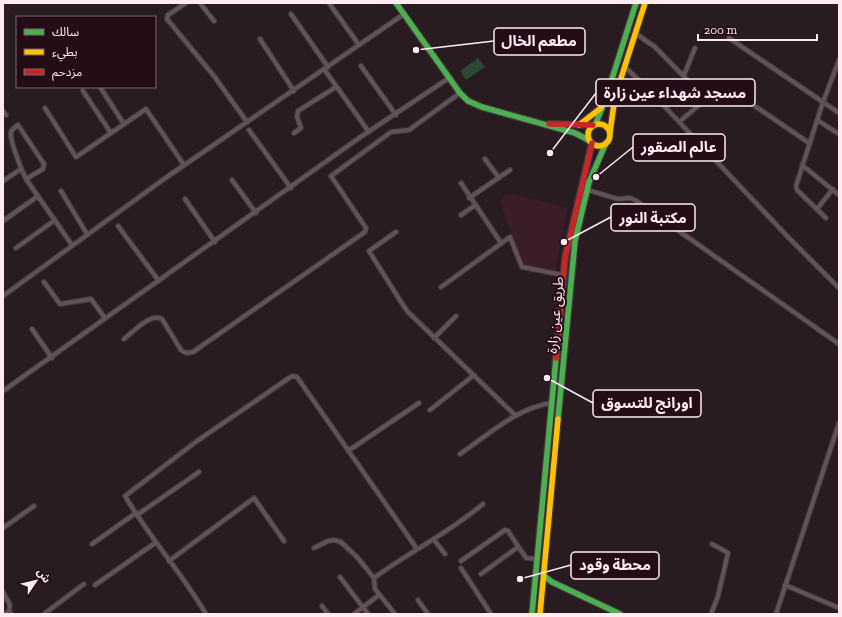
<svg xmlns="http://www.w3.org/2000/svg" width="842" height="617" font-family="'Zilla Slab','Noto Sans Arabic',serif">
<style>
.built{fill:#3a1d29}
.green{fill:#2d4733}
.lines{fill:none;stroke-linecap:round;stroke-linejoin:round}
.street-casing{stroke:#42363b;stroke-width:6}
.fast-casing{stroke:#42363b;stroke-width:8}
.slow-casing{stroke:#42363b;stroke-width:8}
.jam-casing{stroke:#42363b;stroke-width:8}
.street{stroke:#615258;stroke-width:4}
.fast{stroke:#4caf50;stroke-width:5.5}
.slow{stroke:#ffc107;stroke-width:5.5}
.jam{stroke:#c62828;stroke-width:5.5}
.labels{text-anchor:middle;stroke-width:4;stroke-linejoin:round;paint-order:stroke}
.street-label{font-size:14px;fill:#fdebf1;stroke:#250d17}
.leader{fill:none;stroke:#fdebf1;stroke-width:1.5}
.callout-dot{fill:#fdebf1;stroke:#250d17;stroke-width:1.5}
.callout{fill:#250d17;stroke:#fdebf1;stroke-width:1.5}
.callout-label{font-size:15px;text-anchor:middle;font-weight:bold;fill:#fdebf1}
</style>
<rect width="100%" height="100%" fill="#291c21"/>
<polygon class="built" points="508,193 568,208 555,273 522,265 500,201"/>
<polygon class="green" points="478,58 485,67 466,80 460,71"/>
<g class="lines">
<g class="street-casing">
<g id="street">
<polyline points="186,3 168,15 167,19 214,76 247,122"/>
<polyline points="200,3 214,21"/>
<polyline points="329,3 359,45"/>
<polyline points="291,14 328,67"/>
<polyline points="635,33 655,47 706,99 679,122"/>
<polyline points="729,38 839,113"/>
<polyline points="260,39 294,91"/>
<polyline points="361,66 396,115"/>
<polyline points="624,66 648,89 788,237 839,288"/>
<polyline points="324,69 369,132"/>
<polyline points="684,75 695,48"/>
<polyline points="724,85 809,143"/>
<polyline points="100,87 124,124"/>
<polyline points="83,91 111,133"/>
<polyline points="45,108 76,157 146,109 184,165"/>
<polyline points="3,111 6,115"/>
<polyline points="817,120 839,134"/>
<polyline points="249,130 291,188"/>
<polyline points="294,133 301,128 297,117 298,111 336,87"/>
<polyline points="485,159 499,178"/>
<polyline points="802,165 839,195"/>
<path d="M26 179 43 169 44 164 18 125C15 127 12 129 11 132 9 139 22 171 26 179L72 245"/>
<polyline points="232,180 256,213"/>
<polyline points="3,181 21,169"/>
<polyline points="461,183 501,243"/>
<polyline points="588,190 618,199 630,198 635,200 839,344"/>
<polyline points="61,191 87,234"/>
<polyline points="469,198 510,170"/>
<polyline points="185,199 215,242"/>
<polyline points="817,209 833,189"/>
<polyline points="461,215 474,206"/>
<polyline points="826,218 797,190 796,186 823,102 839,60"/>
<polyline points="3,221 38,196"/>
<polyline points="118,226 159,281"/>
<polyline points="396,232 369,251 403,305 408,312 516,416"/>
<polyline points="16,248 55,220"/>
<polyline points="44,282 60,304 91,299 105,318"/>
<polyline points="441,287 510,237 522,267 563,275"/>
<polyline points="3,296 164,179 404,14"/>
<polyline points="32,329 52,358"/>
<polyline points="434,338 456,316"/>
<path d="M124 339C133 332 150 313 162 319L181 350 186 353 193 352 365 232 366 228 331 176 391 132 409 130 460 93"/>
<polyline points="3,391 359,138 449,78"/>
<polyline points="430,410 474,375"/>
<polyline points="348,451 419,403"/>
<path d="M460 454C488 435 518 407 552 403"/>
<polyline points="137,515 199,472"/>
<polyline points="3,528 34,506"/>
<polyline points="434,540 445,554"/>
<polyline points="92,544 136,513"/>
<polyline points="314,548 328,541 334,540 341,542 357,557 374,578 375,589 395,614"/>
<polyline points="169,561 254,498 284,541"/>
<polyline points="461,561 505,530 508,531 526,558 537,559"/>
<polyline points="461,568 491,614"/>
<polyline points="481,574 518,547"/>
<polyline points="340,577 368,614"/>
<path d="M374 578C409 552 449 533 483 504"/>
<polyline points="95,585 155,543"/>
<polyline points="785,585 839,608"/>
<polyline points="3,592 10,605 9,611"/>
<polyline points="418,600 428,614"/>
<polyline points="322,606 328,614"/>
<polyline points="5,614 9,611 11,614"/>
<polyline points="44,614 84,584"/>
<path d="M206 614C182 573 149 537 125 496L197 441 292 376 297 377 415 546 416 549"/>
<polyline points="354,614 379,595"/>
<polyline points="711,614 718,596 728,553 712,544"/>
<polyline points="776,614 839,423"/>
</g>
</g>
<g class="fast-casing">
<g id="fast">
<polyline points="396,3 460,93 468,101 482,107 575,133 590,141"/>
<polyline points="595,125 605,101 636,3"/>
<polyline points="558,419 575,241 589,182 606,143"/>
<polyline points="544,576 552,582 620,614"/>
<polyline points="532,614 556,358"/>
</g>
</g>
<g class="slow-casing">
<g id="slow">
<circle cx="599" cy="135" r="11"/>
<polyline points="579,125 601,108"/>
<polyline points="610,132 615,97 645,3"/>
<polyline points="540,614 558,419"/>
</g>
</g>
<g class="jam-casing">
<g id="jam">
<polyline points="549,124 593,125"/>
<polyline points="556,358 565,258 592,143"/>
</g>
</g>
<use href="#street" class="street"/>
<use href="#fast" class="fast"/>
<use href="#slow" class="slow"/>
<use href="#jam" class="jam"/>
</g>
<g class="labels">
<g class="street-label">
<text transform="translate(555 315) rotate(-85)" y="5">طريق عين زارة</text>
</g>
</g>
<path class="leader" d="M416 50L494 41M550 153L596 93M596 177L633 147M564 242L611 217M547 378L593 403M520 579L571 565"/>
<g class="callout-dot">
<circle cx="416" cy="50" r="4"/>
<circle cx="550" cy="153" r="4"/>
<circle cx="596" cy="177" r="4"/>
<circle cx="564" cy="242" r="4"/>
<circle cx="547" cy="378" r="4"/>
<circle cx="520" cy="579" r="4"/>
</g>
<g class="callout">
<rect x="494" y="28" width="91" height="27" rx="4"/>
<rect x="596" y="79" width="159" height="27" rx="4"/>
<rect x="633" y="134" width="92" height="27" rx="4"/>
<rect x="611" y="204" width="84" height="27" rx="4"/>
<rect x="593" y="390" width="108" height="27" rx="4"/>
<rect x="571" y="552" width="88" height="27" rx="4"/>
</g>
<g class="callout-label">
<text x="539" y="46">مطعم الخال</text>
<text x="675" y="98">مسجد شهداء عين زارة</text>
<text x="679" y="152">عالم الصقور</text>
<text x="653" y="223">مكتبة النور</text>
<text x="647" y="408">اورانج للتسوق</text>
<text x="615" y="570">محطة وقود</text>
</g>
<rect width="842" height="617" fill="none" stroke="#fdebf1" stroke-width="8"/>
<rect x="16" y="16" width="140" height="72" fill="#250d17" stroke="#7b666e"/>
<rect x="24" y="29" width="20" height="6" fill="#4caf50" stroke="#7b666e"/>
<text x="52" y="36" font-size="12" fill="#fdebf1">سالك</text>
<rect x="24" y="49" width="20" height="6" fill="#ffc107" stroke="#7b666e"/>
<text x="52" y="56" font-size="12" fill="#fdebf1">بطيء</text>
<rect x="24" y="69" width="20" height="6" fill="#c62828" stroke="#7b666e"/>
<text x="52" y="76" font-size="12" fill="#fdebf1">مزدحم</text>
<g transform="translate(36 581) rotate(55)" stroke="#250d17" stroke-width="3" paint-order="stroke">
<path d="M0-3L7 15L0 10L-7 15Z" fill="#fdebf1"/>
<text y="-6" font-size="11" font-weight="bold" text-anchor="middle" fill="#fdebf1">ش</text>
</g>
<path d="M698 34v6h119v-6" fill="none" stroke="#fdebf1" stroke-width="2"/>
<text x="704" y="34" font-size="12" fill="#fdebf1" stroke="#250d17" stroke-width="3" paint-order="stroke">200 m</text>
</svg>
